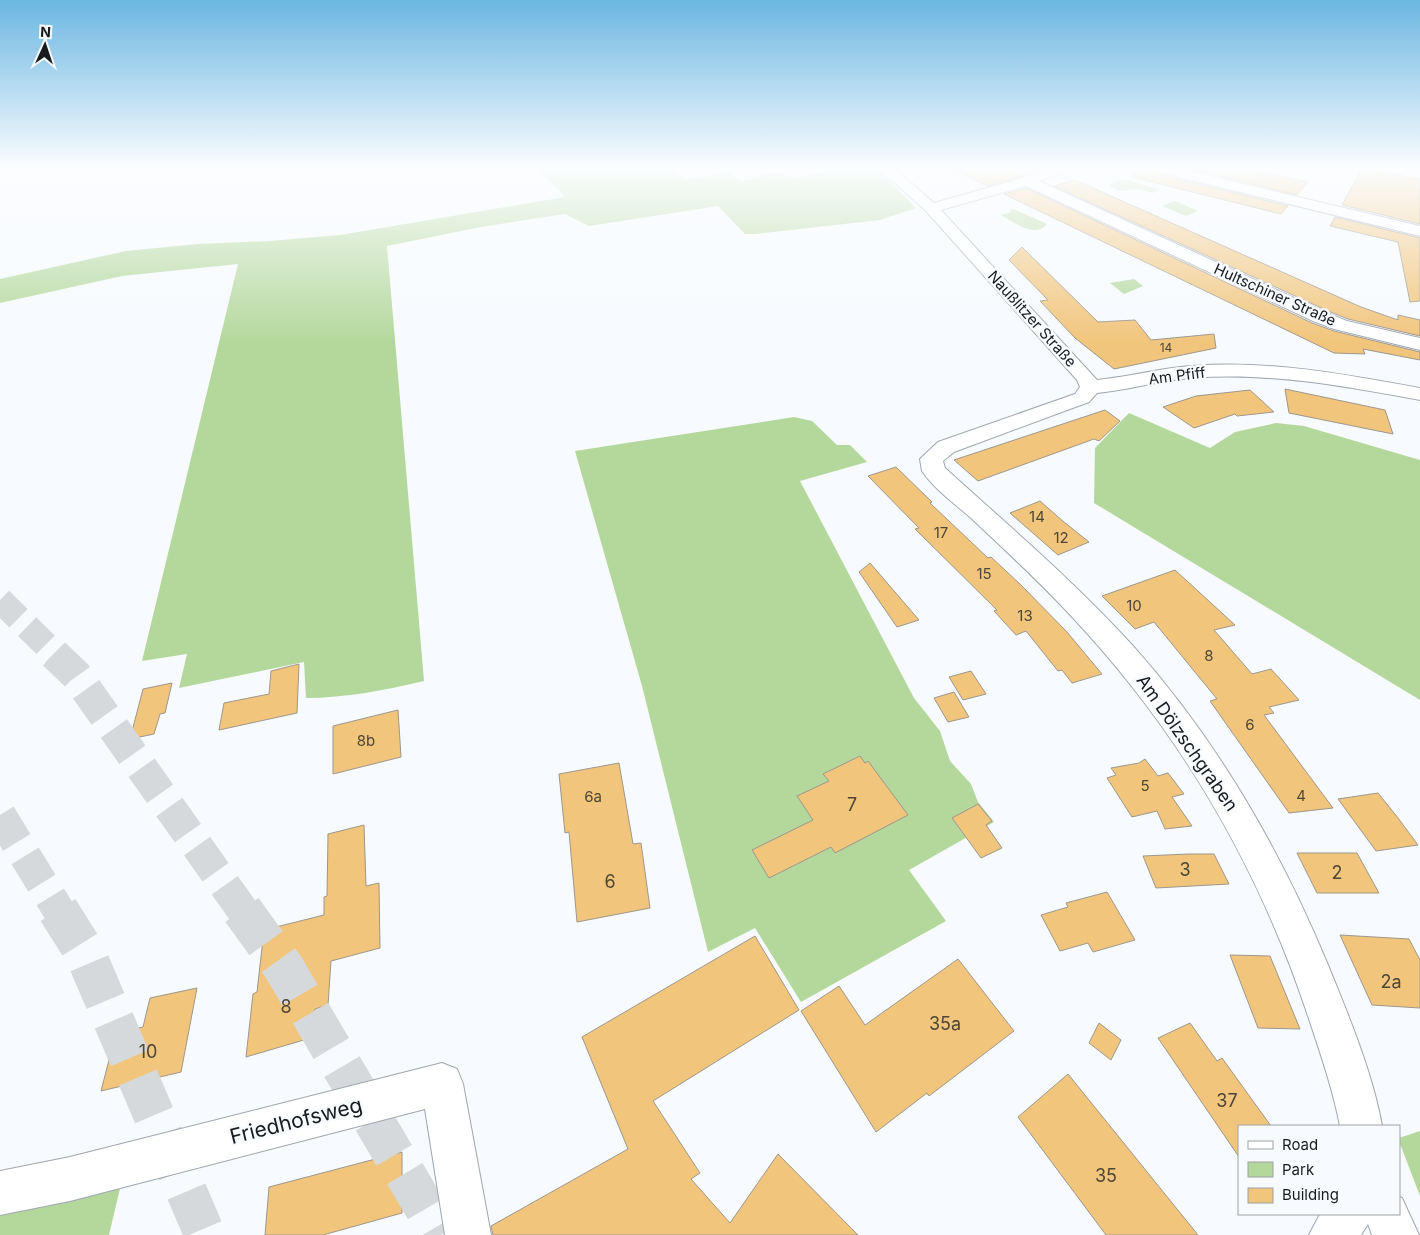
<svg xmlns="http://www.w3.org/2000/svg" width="1420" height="1235" font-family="Inter,sans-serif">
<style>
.green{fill:#b4d89c}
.building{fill:#f1c57c;stroke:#9d978d}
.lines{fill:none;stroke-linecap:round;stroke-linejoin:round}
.highway-tunnel-far2{stroke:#d6d9dc;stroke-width:26;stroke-dasharray:26 12;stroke-linecap:butt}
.highway-tunnel-far1{stroke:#d6d9dc;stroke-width:32;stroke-dasharray:32 16;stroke-linecap:butt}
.highway-tunnel{stroke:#d6d9dc;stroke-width:41;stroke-dasharray:41 21;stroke-linecap:butt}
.street-casing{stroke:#9ea6af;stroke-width:2}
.street{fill:#fff;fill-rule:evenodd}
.labels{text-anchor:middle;stroke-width:5;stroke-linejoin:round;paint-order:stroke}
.far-number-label{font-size:12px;fill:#4e4636}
.far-street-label{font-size:15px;fill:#181b1e;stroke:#f7fafe}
.number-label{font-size:15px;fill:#4e4636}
.street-label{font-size:18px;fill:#181b1e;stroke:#f7fafe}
.near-number-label{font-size:18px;fill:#4e4636}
.near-street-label{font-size:21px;fill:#181b1e;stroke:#f7fafe}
</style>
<rect width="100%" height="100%" fill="#f7fafe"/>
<g class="green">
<path d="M539 169H671L686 180 726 172 742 181 775 172 796 178 824 172 821 169H904L885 177 916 208 880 220 756 234H745L718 206 589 226 565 214 481 227 387 246 424 681C386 690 345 698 306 698L304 662 179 688 187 654 142 661 238 264 122 276 0 303V279L126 251 198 244 270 241 340 235 565 197Z"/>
<polygon points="1124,179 1158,189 1153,193 1137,189 1119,191 1109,185"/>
<polygon points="1175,201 1198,211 1186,216 1162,206"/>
<path d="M1014 209 1018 211 1047 224C1035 239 1013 222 1001 215L1012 212 1009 210Z"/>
<polygon points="1134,279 1143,286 1124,294 1110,283"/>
<polygon points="1129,413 1210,448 1235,432 1276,423 1304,426 1420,460 1420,700 1094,503 1095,448"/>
<polygon points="794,417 812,421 837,445 850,445 867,462 800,481 914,698 940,731 950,761 971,784 978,802 994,822 909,870 946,921 801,1002 755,928 708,952 642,686 575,451"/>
<polygon points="1420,1131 1420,1196 1399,1141 1399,1138"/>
<polygon points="130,1146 109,1235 0,1235 0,1180"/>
</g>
<g class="building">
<polygon points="953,169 1008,169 1023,176 987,186"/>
<polygon points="1133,169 1154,169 1158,174 1288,206 1281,214 1132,177"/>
<polygon points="1190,169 1249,169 1308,182 1297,195"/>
<polygon points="1362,169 1420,179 1420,224 1342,205"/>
<polygon points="1075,180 1361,307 1398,320 1398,315 1420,320 1420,336 1348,319 1328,311 1054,186"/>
<polygon points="1026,188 1312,323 1334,331 1420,352 1420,360 1363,349 1365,354 1334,353 1004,194"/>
<polygon points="1335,217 1420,238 1420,301 1410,302 1398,242 1330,226"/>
<polygon points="1022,247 1098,322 1135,320 1151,340 1214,334 1216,348 1114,369 1075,338 1040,301 1048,300 1009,260"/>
<polygon points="1285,389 1385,410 1393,434 1289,413"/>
<polygon points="1250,390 1274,412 1237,416 1235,414 1194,428 1163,407 1196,396"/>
<polygon points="1105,410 1120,421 1099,441 1094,439 978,481 954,460"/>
<polygon points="896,467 932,502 930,503 988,558 991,557 1021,585 1067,632 1102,674 1072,683 1062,670 1058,671 1026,631 1016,635 994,611 997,610 915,529 919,528 868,476"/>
<polygon points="1040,501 1064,522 1089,542 1058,555 1010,513"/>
<polygon points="870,563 919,620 897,627 859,572"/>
<polygon points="1175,570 1235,625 1214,630 1252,674 1271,669 1299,700 1269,707 1274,713 1264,715 1333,808 1289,813 1210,701 1217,699 1154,622 1135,629 1102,596"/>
<polygon points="299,664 297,713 219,730 224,703 269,694 271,671"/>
<polygon points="971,671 986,694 963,700 949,677"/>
<polygon points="172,683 165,713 160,714 154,734 130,739 143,689"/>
<polygon points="954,692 969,717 948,722 934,698"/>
<polygon points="398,710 401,757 333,774 333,726"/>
<polygon points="860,756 865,763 868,761 908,815 835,853 831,847 769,878 752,850 813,820 797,796 829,781 823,774"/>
<polygon points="1145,759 1158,776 1168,773 1184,794 1172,797 1192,826 1165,829 1157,811 1132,817 1107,778 1116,775 1111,768 1139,763"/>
<polygon points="619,763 633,844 641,843 650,908 577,922 569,832 565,833 559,774"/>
<polygon points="1378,793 1398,818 1418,845 1376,851 1338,799"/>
<polygon points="978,804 992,821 986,825 1002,848 981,858 952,818"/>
<polygon points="364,825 366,886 379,883 380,948 331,961 328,1005 315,1009 314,1037 246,1057 253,994 257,992 264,930 324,915 324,897 327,896 328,834"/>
<polygon points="1297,853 1357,853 1379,893 1317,893"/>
<polygon points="1189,854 1214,854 1229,884 1156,888 1143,856"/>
<polygon points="1107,892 1135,940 1093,952 1088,943 1060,951 1041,915 1068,907 1066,903"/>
<polygon points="1340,935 1409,939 1420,960 1420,1008 1372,1005"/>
<polygon points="755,936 799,1010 653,1101 700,1173 691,1179 730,1223 778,1154 858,1235 493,1235 491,1226 628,1149 582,1037"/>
<polygon points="1230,955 1270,956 1300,1029 1258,1028"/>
<polygon points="958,959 1014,1031 929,1096 927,1093 876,1132 801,1011 839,986 865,1025"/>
<polygon points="197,988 181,1072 101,1091 116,1033 143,1027 150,998"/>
<polygon points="1099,1023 1121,1040 1111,1060 1089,1043"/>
<polygon points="1190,1023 1217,1061 1222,1058 1271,1126 1239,1126 1239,1157 1158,1038"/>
<polygon points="1068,1074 1198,1235 1106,1235 1018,1117"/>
<polygon points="402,1152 402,1213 323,1235 265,1235 269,1187"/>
</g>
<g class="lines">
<polyline class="highway-tunnel-far2" points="0,600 56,655"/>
<g class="highway-tunnel-far1">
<polyline points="54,654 76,675 243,911"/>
<polyline points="0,815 59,911"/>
</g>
<g class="highway-tunnel">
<polyline points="58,910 85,953 205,1235"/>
<polyline points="242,910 284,968 441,1235"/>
</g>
<g class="street-casing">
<g id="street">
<path d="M879 169H895L934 203 1022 178 1046 169H1066L1064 172 1039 181 1327 313 1347 321 1420 338V350L1334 329 1313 321 1026 186 941 210 1097 380C1129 377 1160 368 1192 366 1269 360 1344 374 1420 388V400C1344 386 1269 372 1192 378 1160 380 1129 390 1097 393L1089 402 954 452 943 461 945 468C1009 526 1075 582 1133 646 1217 740 1280 849 1328 965 1348 1014 1373 1074 1382 1126H1340C1333 1090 1321 1055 1309 1019 1260 870 1181 733 1073 618 1041 583 1006 551 971 518 955 504 934 489 922 471L920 459 938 442 1075 394 1080 387 1077 380 926 211Z"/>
<polygon points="1156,169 1181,169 1420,226 1420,236 1158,172"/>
<polygon points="442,1063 457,1069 463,1084 491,1235 445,1235 425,1109 70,1201 0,1215 0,1171 70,1157"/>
<polygon points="1399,1197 1402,1198 1419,1235 1372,1235 1368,1224 1361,1235 1309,1235 1320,1214 1399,1214"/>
</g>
</g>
<use href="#street" class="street"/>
</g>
<linearGradient id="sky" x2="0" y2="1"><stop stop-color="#6bb6e1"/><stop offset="0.49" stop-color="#fbfdff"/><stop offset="1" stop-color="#fbfdff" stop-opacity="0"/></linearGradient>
<rect width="1420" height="342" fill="url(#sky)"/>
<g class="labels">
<g class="far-number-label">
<text x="1166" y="352">14</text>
</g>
<g class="far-street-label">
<text transform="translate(1275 295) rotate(24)" y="5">Hultschiner Straße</text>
<text transform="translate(1032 319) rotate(48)" y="5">Naußlitzer Straße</text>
<text transform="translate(1177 376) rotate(-7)" y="5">Am Pfiff</text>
</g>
<g class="number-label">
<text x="1037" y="522">14</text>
<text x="941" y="538">17</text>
<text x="1061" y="543">12</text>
<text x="984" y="579">15</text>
<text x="1134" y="611">10</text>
<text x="1025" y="621">13</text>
<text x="1209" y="661">8</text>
<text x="1250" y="730">6</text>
<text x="366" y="746">8b</text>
<text x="1145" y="791">5</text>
<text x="1301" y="801">4</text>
<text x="593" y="802">6a</text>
</g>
<g class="street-label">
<text transform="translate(1187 743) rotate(55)" y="6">Am Dölzschgraben</text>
</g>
<g class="near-number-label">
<text x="852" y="811">7</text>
<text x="1185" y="876">3</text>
<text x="1337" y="879">2</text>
<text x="610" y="888">6</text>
<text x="1391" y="988">2a</text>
<text x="286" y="1013">8</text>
<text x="945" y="1030">35a</text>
<text x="148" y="1058">10</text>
<text x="1227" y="1107">37</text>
<text x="1106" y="1182">35</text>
</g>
<g class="near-street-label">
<text transform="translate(296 1121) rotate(-14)" y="7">Friedhofsweg</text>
</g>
</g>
<rect x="1238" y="1125" width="162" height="90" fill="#f7fafe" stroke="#9ea1a4"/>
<rect x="1248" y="1141" width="25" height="8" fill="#ffffff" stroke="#9ea1a4"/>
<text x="1282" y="1150" font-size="15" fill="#181b1e">Road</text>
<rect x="1248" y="1162" width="25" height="15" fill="#b4d89c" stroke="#9ea1a4"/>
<text x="1282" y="1175" font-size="15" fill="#181b1e">Park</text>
<rect x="1248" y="1188" width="25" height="15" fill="#f1c57c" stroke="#9ea1a4"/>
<text x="1282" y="1200" font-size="15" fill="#181b1e">Building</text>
<g transform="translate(45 45) rotate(3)" stroke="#f7fafe" stroke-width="4" paint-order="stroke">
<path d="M0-4L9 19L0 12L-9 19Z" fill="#181b1e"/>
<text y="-8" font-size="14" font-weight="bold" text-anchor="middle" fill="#181b1e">N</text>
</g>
</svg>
